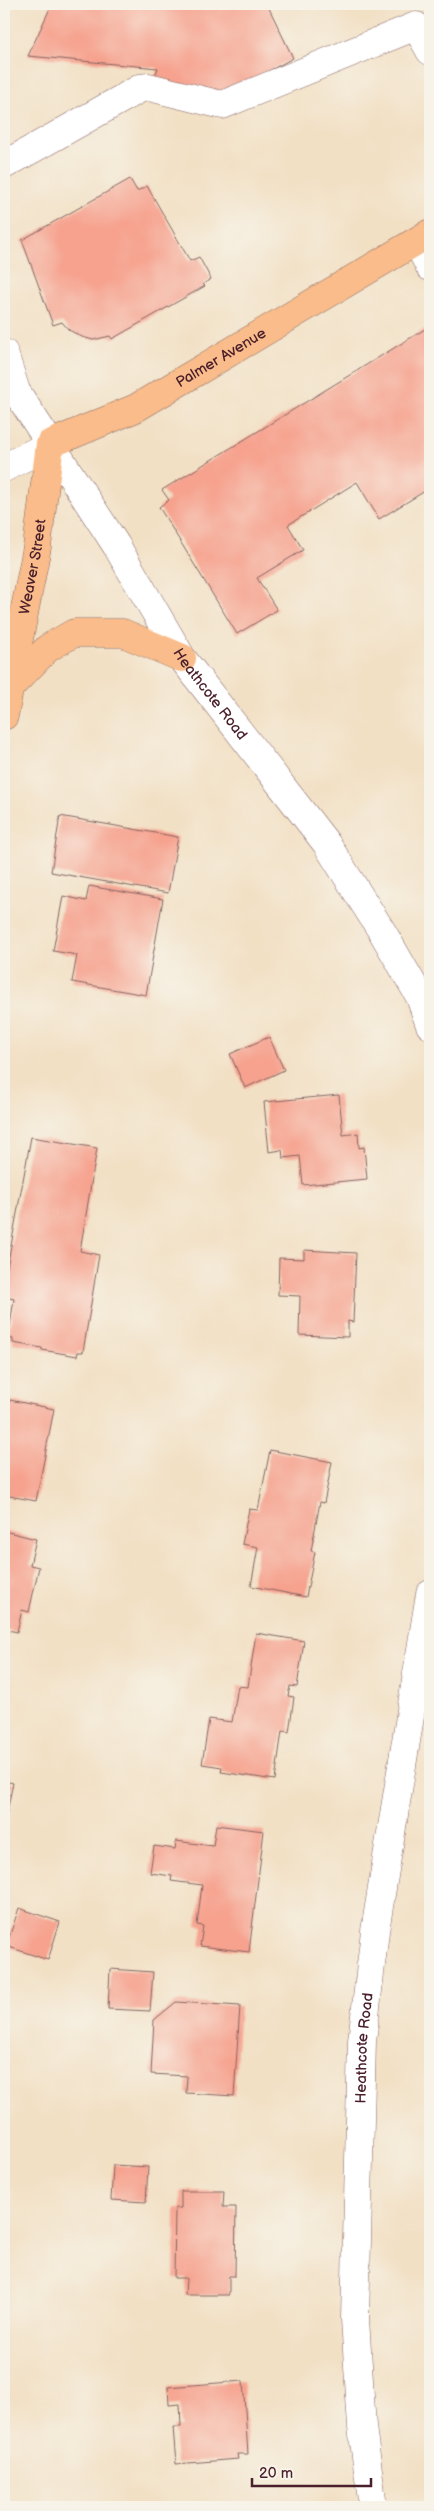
<svg xmlns="http://www.w3.org/2000/svg" width="434" height="2511" font-family="'Balsamiq Sans',sans-serif">
<style>
.building{fill:#f6a28e}
.lines{fill:none;stroke-linecap:round;stroke-linejoin:round}
.minor-casing{stroke:#856361;stroke-width:29}
.major-casing{stroke:#856361;stroke-width:29}
.minor{stroke:#fff;stroke-width:28}
.major{stroke:#f9bc8a;stroke-width:28}
.labels{text-anchor:middle;stroke-width:5;stroke-linejoin:round;paint-order:stroke}
.street-label{font-size:15px;fill:#4a1f2b;stroke:#f7f3e8}
</style>
<rect width="100%" height="100%" fill="#f7f3e8"/>
<filter id="ink" filterUnits="userSpaceOnUse"><feTurbulence type="fractalNoise" baseFrequency=".02" numOctaves="2"/><feDisplacementMap in="SourceGraphic" scale="10" xChannelSelector="R" yChannelSelector="G"/><feConvolveMatrix kernelMatrix="1 2 1 2 8 2 1 2 1" color-interpolation-filters="sRGB"/></filter>
<filter id="wash" filterUnits="userSpaceOnUse"><feTurbulence type="fractalNoise" baseFrequency=".0096" numOctaves="4" result="noise"/><feDisplacementMap in="SourceGraphic" scale="20" xChannelSelector="R" yChannelSelector="G"/><feGaussianBlur stdDeviation="1.12" result="paint"/><feColorMatrix in="noise" values="0 0 0 0 0 0 0 0 0 0 0 0 0 0 0 0 0 1.4 0 .05"/><feComposite in="paint" operator="in"/></filter>
<g filter="url(#wash)">
<rect width="100%" height="100%" fill="#f2e0c5"/>
<g id="blocks">
<g class="building">
<polygon points="52,4 267,4 293,58 217,99 153,81 158,68 28,56"/>
<polygon points="130,179 137,191 147,186 190,261 199,257 211,279 203,284 205,286 112,339 110,336 93,340 82,337 69,330 62,322 53,325 22,240"/>
<polygon points="430,326 430,488 379,519 357,482 288,525 303,550 257,578 277,610 237,634 159,507 169,500 162,490"/>
<polygon points="60,816 178,837 168,893 51,872"/>
<polygon points="89,886 163,899 146,995 72,982 77,955 53,951 63,896 86,901"/>
<polygon points="269,1037 284,1070 245,1088 230,1054"/>
<polygon points="339,1095 343,1135 358,1133 359,1148 364,1147 367,1179 303,1185 300,1156 283,1158 282,1150 269,1152 264,1102"/>
<polygon points="31,1137 97,1148 80,1251 99,1255 83,1352 78,1352 77,1356 42,1350 42,1348 13,1343 13,1339 8,1338 14,1299 4,1297 4,1284"/>
<polygon points="304,1250 356,1253 353,1322 348,1321 348,1337 299,1335 300,1296 278,1295 279,1258 304,1259"/>
<polygon points="10,1400 54,1409 36,1501 4,1495 4,1434"/>
<polygon points="270,1450 332,1462 324,1503 320,1502 311,1551 315,1552 306,1597 251,1586 258,1547 242,1544 249,1509 258,1510"/>
<polygon points="4,1531 36,1539 30,1565 39,1567 29,1612 22,1610 17,1632 4,1629"/>
<polygon points="256,1633 304,1641 297,1687 290,1686 288,1696 294,1697 289,1732 282,1731 275,1780 221,1772 222,1767 202,1764 209,1719 232,1722 238,1686 248,1687"/>
<polygon points="4,1781 13,1783 5,1821 4,1821"/>
<polygon points="216,1825 264,1831 249,1952 200,1946 203,1926 197,1925 202,1885 171,1881 172,1876 150,1873 154,1846 175,1849 176,1841 213,1846"/>
<polygon points="19,1908 60,1922 48,1960 6,1946"/>
<polygon points="110,1969 153,1972 150,2011 108,2009"/>
<polygon points="176,2002 240,2006 234,2096 186,2093 187,2076 151,2074 154,2020"/>
<polygon points="113,2165 148,2167 146,2202 111,2200"/>
<polygon points="181,2191 224,2191 223,2207 236,2207 235,2276 229,2276 229,2295 185,2295 186,2278 174,2278 175,2208 181,2208"/>
<polygon points="243,2381 248,2454 237,2454 238,2459 176,2464 173,2427 181,2427 180,2404 169,2405 168,2387"/>
</g>
</g>
</g>
<g filter="url(#ink)">
<use href="#blocks" fill-opacity="0" stroke="#856361" stroke-width="1"/>
<g class="lines">
<g class="minor-casing">
<g id="minor">
<polyline points="4,165 141,88 149,87 222,105 416,26 430,51"/>
<polyline points="417,242 430,267"/>
<path id="s1" d="M4 353 16 391 116 545 182 658 326 843 383 933 420 997 430 1025"/>
<polyline points="4,468 50,444"/>
<path id="s2" d="M373 2507 362 2427 355 2319 362 2041 375 1931 430 1594"/>
</g>
</g>
<g class="major-casing">
<g id="major">
<polyline points="10,687 48,648 74,633 123,633 182,658"/>
<path id="s3" d="M4 716 37 547 50 444 136 408 430 233"/>
</g>
</g>
<use href="#minor" class="minor"/>
<use href="#major" class="major"/>
</g>
</g>
<g class="labels">
<g class="street-label">
<text dy="5" stroke="none"><textPath href="#s3" startOffset="468">Palmer Avenue</textPath></text>
<text dy="5" stroke="none"><textPath href="#s3" startOffset="152">Weaver Street</textPath></text>
<text dy="5" stroke="none"><textPath href="#s1" startOffset="400">Heathcote Road</textPath></text>
<text dy="5" stroke="none"><textPath href="#s2" startOffset="460">Heathcote Road</textPath></text>
</g>
</g>
<rect width="434" height="2511" fill="none" stroke="#f7f3e8" stroke-width="20"/>
<path d="M252 2478v8h119v-8" fill="none" stroke="#4a1f2b" stroke-width="2.5"/>
<text x="259" y="2478" font-size="15" fill="#4a1f2b" stroke="#f7f3e8" stroke-width="4" paint-order="stroke">20 m</text>
</svg>
